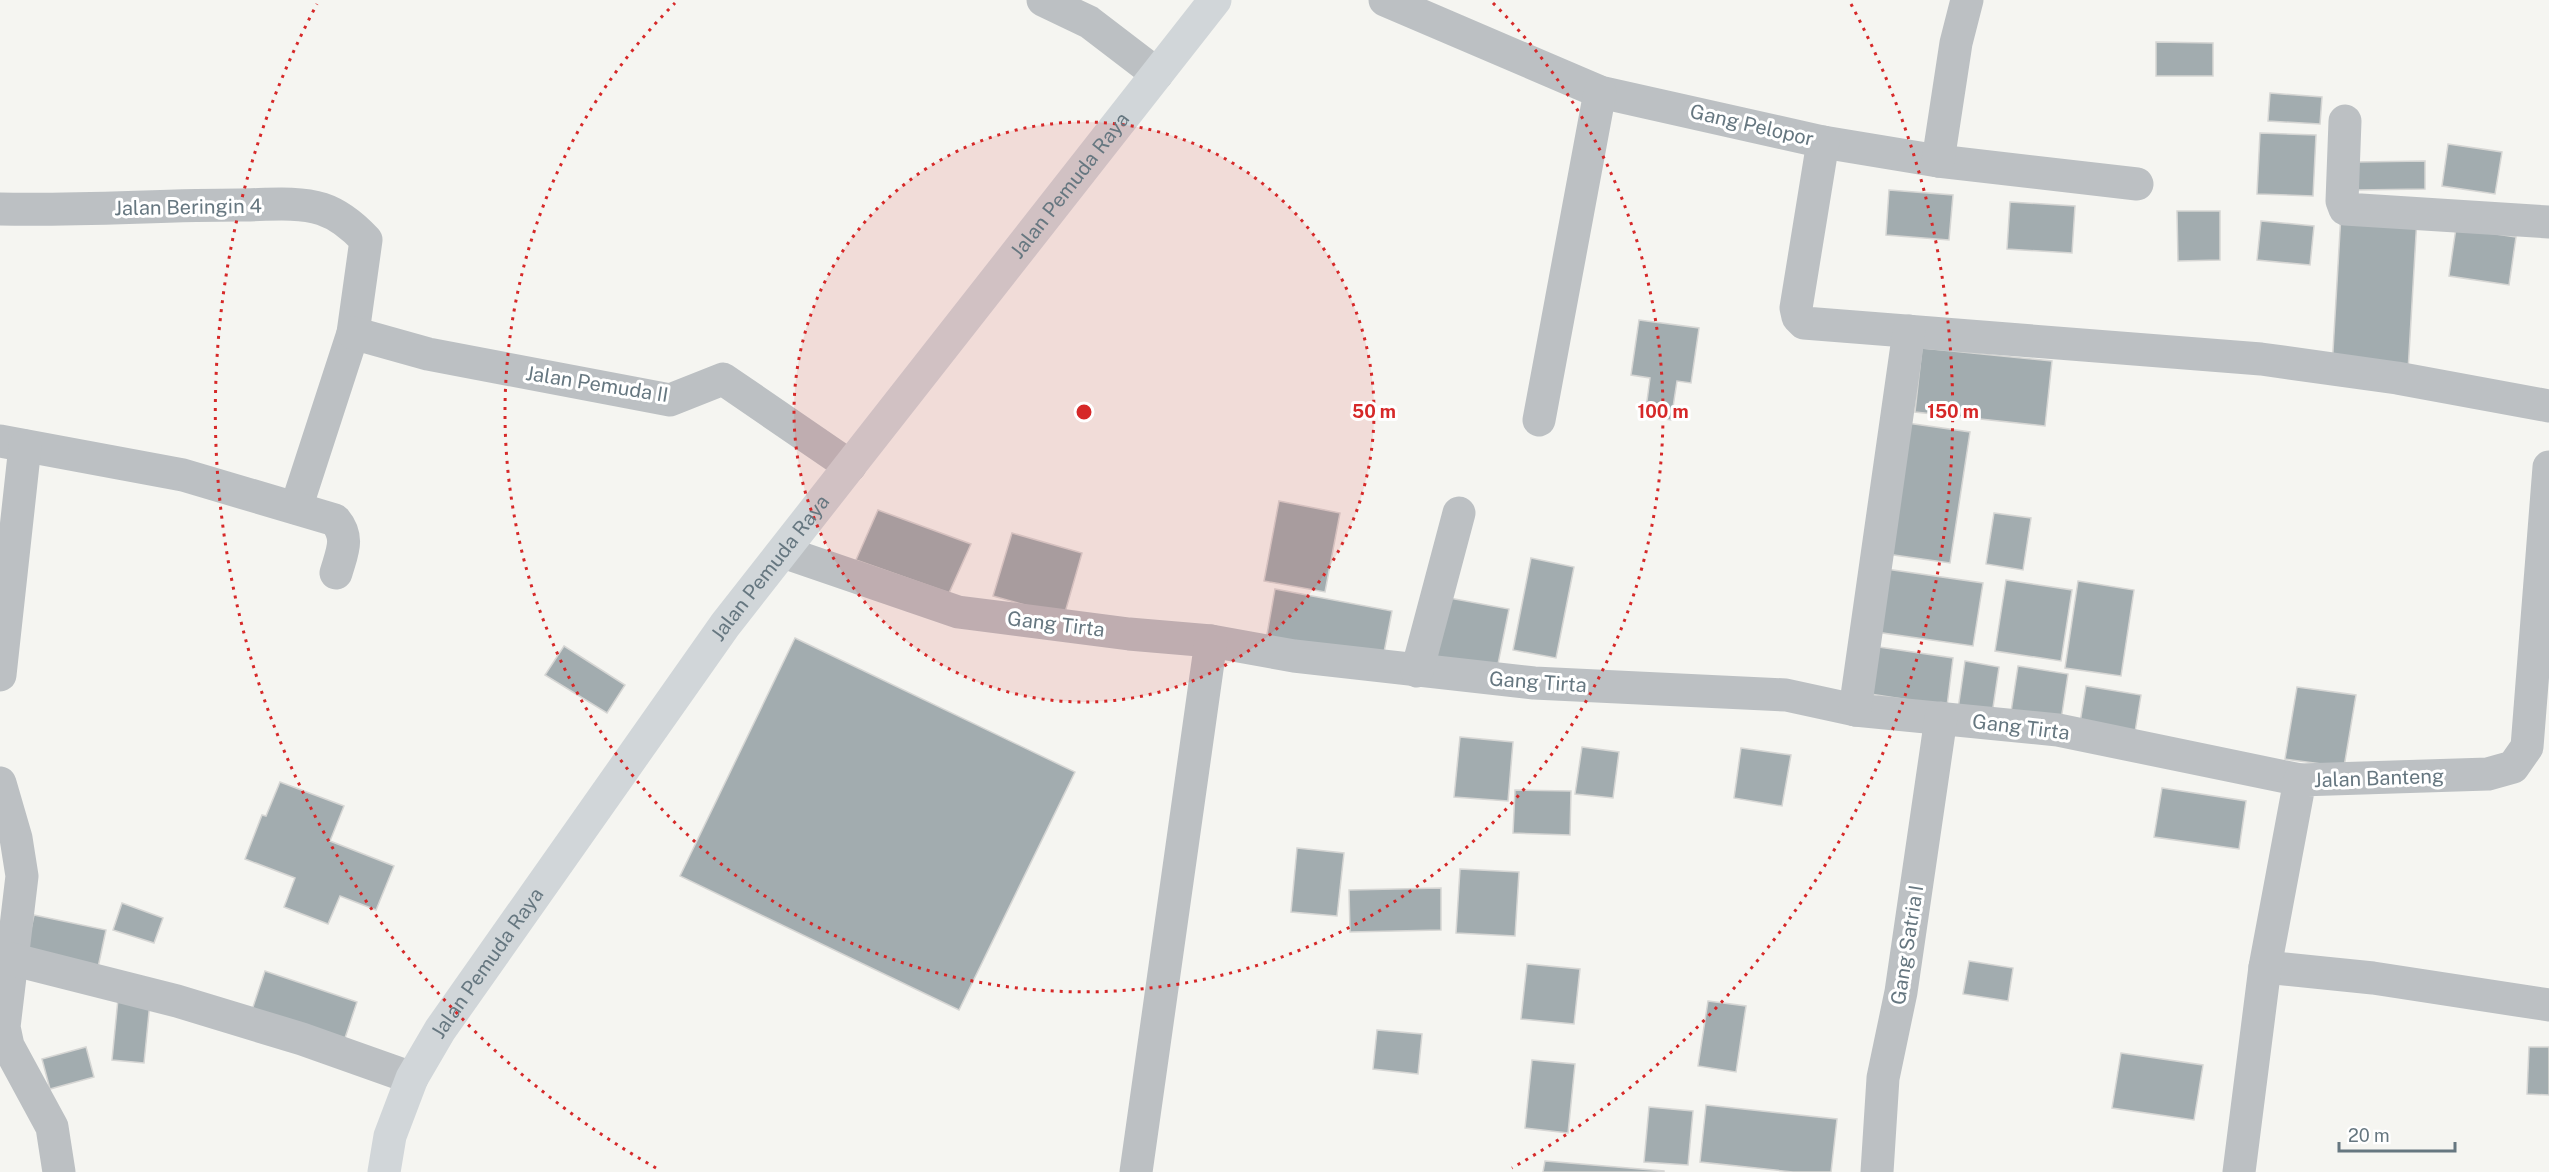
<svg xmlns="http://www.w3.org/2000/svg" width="2549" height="1172" font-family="'Public Sans',sans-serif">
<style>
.building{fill:#a2acaf;stroke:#d6d6d4;stroke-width:1.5}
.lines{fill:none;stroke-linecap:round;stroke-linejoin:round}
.street{stroke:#bcc0c3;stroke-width:33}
.primary{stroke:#d1d6d9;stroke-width:33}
.ring{fill:none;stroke:#d62828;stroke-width:3;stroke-dasharray:3 6}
.labels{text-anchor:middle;stroke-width:6;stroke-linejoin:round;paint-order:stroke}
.street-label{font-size:20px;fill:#667780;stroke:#fff}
.centre{fill:#d62828;stroke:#fff;stroke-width:3}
.ring-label{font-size:18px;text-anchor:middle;font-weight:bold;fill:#d62828;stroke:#fff;stroke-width:6;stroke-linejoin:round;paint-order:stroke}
</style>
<rect width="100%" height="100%" fill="#f5f5f1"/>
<g class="building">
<polygon points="2156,42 2213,43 2213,76 2156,76"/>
<polygon points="2270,93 2322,97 2320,124 2268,121"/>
<polygon points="2260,133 2316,135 2313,196 2257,194"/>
<polygon points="2448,144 2502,152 2495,194 2442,186"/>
<polygon points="2425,161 2425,189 2356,190 2356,162"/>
<polygon points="1889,190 1953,195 1949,240 1886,235"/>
<polygon points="2010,202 2075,206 2072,253 2007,249"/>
<polygon points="2177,211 2220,211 2220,260 2178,261"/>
<polygon points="2341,214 2417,218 2408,371 2332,368"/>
<polygon points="2261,221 2314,226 2310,265 2257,260"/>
<polygon points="2456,228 2516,237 2509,285 2449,276"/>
<polygon points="1639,320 1699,328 1691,383 1677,381 1671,420 1645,416 1650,378 1631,375"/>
<polygon points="1922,348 2052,361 2045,426 1915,412"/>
<polygon points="1900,422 1970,432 1950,563 1880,553"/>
<polygon points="1279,501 1340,513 1325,592 1264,581"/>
<polygon points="878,510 971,544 949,593 856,560"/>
<polygon points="1994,513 2031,518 2023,570 1986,564"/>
<polygon points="1012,533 1082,553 1064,616 993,596"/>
<polygon points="1531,558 1574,567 1556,658 1513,650"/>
<polygon points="1886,569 1983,583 1973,646 1876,632"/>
<polygon points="2006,580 2072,590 2061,661 1995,651"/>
<polygon points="2078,581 2134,590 2121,676 2065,668"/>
<polygon points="1275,589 1392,611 1382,663 1266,640"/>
<polygon points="1444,597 1509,609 1497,669 1433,657"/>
<polygon points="795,638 1075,772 959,1010 680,876"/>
<polygon points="564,646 625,685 607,713 545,675"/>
<polygon points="1872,646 1953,658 1947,706 1864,693"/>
<polygon points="1965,661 1999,667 1992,714 1958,709"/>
<polygon points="2018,666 2068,674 2061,720 2011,712"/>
<polygon points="2086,686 2141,695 2134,738 2079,729"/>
<polygon points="2297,687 2356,695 2344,767 2285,759"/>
<polygon points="1460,737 1513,742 1508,801 1454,797"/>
<polygon points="1582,747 1619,752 1613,798 1575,794"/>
<polygon points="1741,748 1791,755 1782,806 1734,798"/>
<polygon points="280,782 344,806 330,841 394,866 376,910 340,896 328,924 284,907 295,878 245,859 262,815 266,816"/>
<polygon points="2162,788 2246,801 2239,849 2154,837"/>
<polygon points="1515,790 1571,791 1570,835 1513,833"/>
<polygon points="1297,848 1344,853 1337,916 1291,912"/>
<polygon points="1460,869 1519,872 1515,936 1456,933"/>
<polygon points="1441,888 1441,930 1350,932 1349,890"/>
<polygon points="122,903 163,918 154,943 113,930"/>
<polygon points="34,915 106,930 97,972 25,957"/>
<polygon points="1969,961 2013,968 2008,1001 1963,994"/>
<polygon points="1527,964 1580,969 1574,1024 1521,1019"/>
<polygon points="265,971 357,1002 342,1047 250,1016"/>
<polygon points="118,999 150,1002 144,1063 112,1060"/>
<polygon points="1708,1001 1746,1006 1736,1072 1698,1066"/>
<polygon points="1377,1030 1422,1034 1418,1074 1373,1069"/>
<polygon points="86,1047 94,1077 50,1089 42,1059"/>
<polygon points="2529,1047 2549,1047 2549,1095 2527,1094"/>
<polygon points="2121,1053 2203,1065 2194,1120 2112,1108"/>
<polygon points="1532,1060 1575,1064 1568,1133 1525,1128"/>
<polygon points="1706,1105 1837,1119 1831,1172 1793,1172 1700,1162"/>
<polygon points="1649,1107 1693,1111 1688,1165 1644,1162"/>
<polygon points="1545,1161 1664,1171 1664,1172 1543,1172"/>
</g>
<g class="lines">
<g class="street">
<polyline points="1043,0 1089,22 1157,74"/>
<polyline points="1385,0 1600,92 1823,142 1938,161 2137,184"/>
<polyline points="2345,121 2342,201 2345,209 2549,222"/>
<polyline points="1823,142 1796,308 1798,317 1804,323 2261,359 2397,378 2549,406"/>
<polyline points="1938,161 1956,43 1967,0"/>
<path d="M0 209C80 211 159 205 239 205 265 205 297 201 322 209 340 215 353 226 366 240L353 333 296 508"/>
<polyline points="353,333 428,354 670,400 723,379 850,466"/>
<polyline points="1539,420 1600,92"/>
<path d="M0 441 183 475 335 520C350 538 342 552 336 573"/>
<polyline points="783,552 958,612 1129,634 1211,641 1294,656 1534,683 1786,695 1855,710 2058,730 2300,780"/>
<polyline points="1417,671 1459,513"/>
<polyline points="0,675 25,446"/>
<polyline points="1855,710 1909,331"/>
<polyline points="0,783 16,838 22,876 4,1027 8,1046 52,1127 59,1172"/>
<polyline points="0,959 11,959 177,1001 302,1039 412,1078"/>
<polyline points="2265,967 2373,978 2549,1005"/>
<polyline points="1136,1172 1211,641"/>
<polyline points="1877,1172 1883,1078 1901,992 1941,718"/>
<polyline points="2239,1172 2265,967 2300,780 2488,774 2513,767 2527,747 2549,467"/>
</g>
<path class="primary" id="s1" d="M384 1172 390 1136 412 1078 440 1030 725 625 1215 0"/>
</g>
<circle cx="1084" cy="412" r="290" fill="#d62828" fill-opacity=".12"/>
<g class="ring">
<circle cx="1084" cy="412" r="290"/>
<path d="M1493 3A579 579 0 1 1 675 3"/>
<path d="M656 1168A869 869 0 0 1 317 4M1851 4A869 869 0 0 1 1512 1168"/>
</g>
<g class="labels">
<g class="street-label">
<text transform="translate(1752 125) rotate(13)" y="7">Gang Pelopor</text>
<text dy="7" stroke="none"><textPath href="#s1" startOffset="1208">Jalan Pemuda Raya</textPath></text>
<text transform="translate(188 207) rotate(-1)" y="7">Jalan Beringin 4</text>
<text transform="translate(597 384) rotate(9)" y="7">Jalan Pemuda II</text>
<text dy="7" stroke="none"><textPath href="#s1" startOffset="722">Jalan Pemuda Raya</textPath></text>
<text transform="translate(1056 624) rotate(7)" y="7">Gang Tirta</text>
<text transform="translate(1538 682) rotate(4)" y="7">Gang Tirta</text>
<text transform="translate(2021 727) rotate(7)" y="7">Gang Tirta</text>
<text transform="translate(2379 778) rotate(-2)" y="7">Jalan Banteng</text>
<text transform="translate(1907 945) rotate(-81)" y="7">Gang Satria I</text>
<text dy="7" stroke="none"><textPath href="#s1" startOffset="236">Jalan Pemuda Raya</textPath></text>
</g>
</g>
<circle cx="1084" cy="412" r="9" class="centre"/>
<g class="ring-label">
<text x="1374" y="418">50 m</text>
<text x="1663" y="418">100 m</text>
<text x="1953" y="418">150 m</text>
</g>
<path d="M2339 1142v9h116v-9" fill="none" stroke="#667780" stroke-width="3"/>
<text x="2348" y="1142" font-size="18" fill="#667780" stroke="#ffffff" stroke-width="4.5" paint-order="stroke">20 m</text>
</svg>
